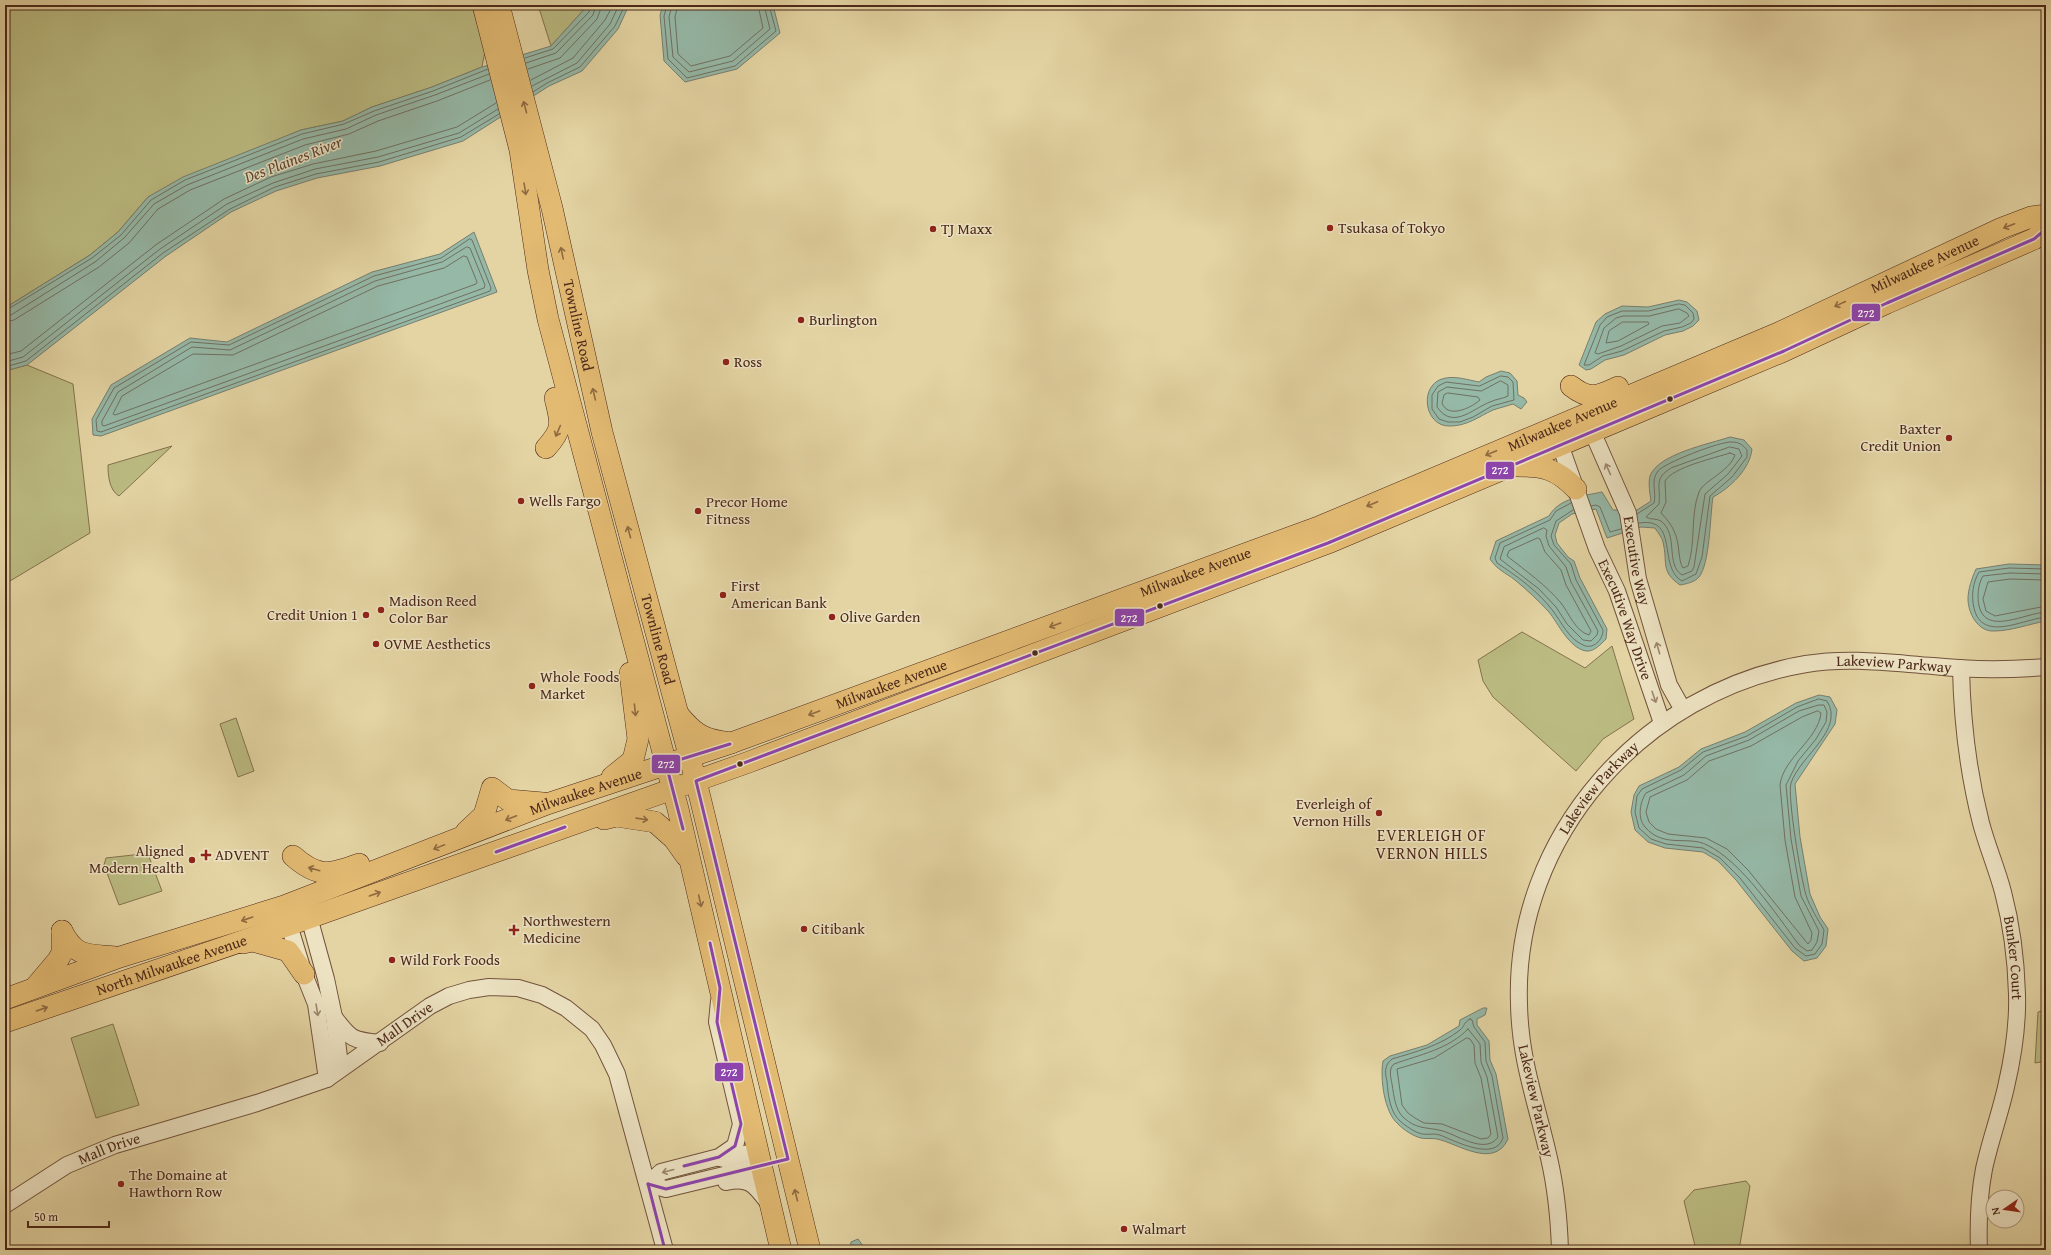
<svg xmlns="http://www.w3.org/2000/svg" width="2051" height="1255" font-family="'Gentium Book Plus',serif">
<style>
.green{fill:#bbbb81;stroke:#84724d}
.water{fill:#95b8a7;stroke:#787e6e}
.lines{fill:none;stroke-linecap:round;stroke-linejoin:round}
.shore{stroke:#707060;stroke-width:1}
.tertiary-casing{stroke:#72533c;stroke-width:18}
.primary-casing{stroke:#4c2819;stroke-width:22}
.tertiary{stroke:#ede3c3;stroke-width:16}
.primary{stroke:#e2ba72;stroke-width:21}
.bus-1-casing{stroke:#ede3c3;stroke-width:6}
.bus-1{stroke:#8e44ad;stroke-width:3}
.oneway{stroke:#906a41}
.oneway2{stroke:#9c866e}
.poi-dot{fill:#8f2418;stroke:#ede3c3;stroke-width:1.5}
.bus-dot{fill:#4c2819;stroke:#ede3c3;stroke-width:1.5}
.labels{text-anchor:middle;stroke-width:3;stroke-linejoin:round;paint-order:stroke}
.poi-label{font-size:15px;fill:#4c2819;stroke:#ede3c3;text-anchor:start}
.street-label{font-size:15px;fill:#4c2819;stroke:#ede3c3}
.water-label{font-size:16px;font-style:italic;fill:#5b4535;stroke:#ede3c3}
.neighbourhood-label{font-size:16px;letter-spacing:1px;fill:#4c2819;stroke:#ede3c3}
.line-badge{stroke:#ede3c3;stroke-width:1.5}
.badge-label{font-size:11px;text-anchor:middle;font-weight:bold;fill:#fff}
</style>
<rect width="100%" height="100%" fill="#e4d4a3"/>
<filter id="stains"><feTurbulence type="fractalNoise" baseFrequency=".005" numOctaves="4"/><feColorMatrix values="0 0 0 0 .2 0 0 0 0 .09 0 0 0 0 .02 0 0 0 .5 -.17"/></filter>
<radialGradient id="worn" r=".72"><stop offset=".6" stop-color="#630" stop-opacity="0"/><stop offset="1" stop-color="#630" stop-opacity=".3"/></radialGradient>
<g class="green">
<polygon points="5,5 472,5 485,51 482,67 432,87 372,107 343,121 301,130 148,197 118,232 90,255 5,308"/>
<polygon points="538,5 588,5 551,46"/>
<polygon points="27,365 73,384 90,533 5,584 5,371"/>
<path d="M172 446 119 496C109 490 108 475 108 465Z"/>
<polygon points="1522,632 1585,668 1612,646 1634,719 1603,739 1576,771 1493,697 1483,681 1478,660"/>
<polygon points="236,718 254,771 238,777 220,724"/>
<polygon points="142,854 148,854 162,891 119,905 104,865 106,858"/>
<polygon points="2046,1010 2046,1061 2035,1063 2038,1012"/>
<polygon points="113,1024 139,1105 96,1118 71,1038"/>
<polygon points="1746,1181 1750,1186 1739,1250 1696,1250 1684,1201 1694,1190"/>
</g>
<g class="water">
<polygon points="588,5 629,5 618,29 582,71 549,86 463,141 380,166 317,178 276,191 231,212 166,256 27,365 5,371 5,308 90,255 118,232 148,197 183,177 301,130 343,121 372,107 432,87 482,67 551,46"/>
<polygon points="663,5 773,5 780,33 737,69 685,82 664,61 660,15"/>
<polygon points="474,232 497,292 101,436 93,435 92,419 111,385 190,338 227,342 372,272 440,254"/>
<polygon points="1679,300 1687,302 1697,311 1699,320 1693,326 1683,331 1665,335 1624,355 1605,360 1591,369 1586,370 1579,365 1596,322 1605,314 1622,306 1648,307"/>
<path d="M1501 371 1510 373 1517 381 1518 395 1524 398 1527 402 1521 409 1513 404C1507 406 1499 408 1493 410 1478 417 1467 426 1450 426 1423 427 1418 382 1446 378 1457 376 1468 380 1479 382L1486 377Z"/>
<path d="M1730 437 1744 440 1752 449C1750 469 1730 488 1713 497 1710 515 1710 564 1699 577 1695 582 1686 584 1680 585 1660 571 1668 563 1663 542 1662 537 1658 533 1655 528L1641 527 1607 538 1596 509 1572 514 1559 523 1555 535 1557 543 1568 557 1574 561 1580 578 1607 629 1606 639C1601 644 1594 652 1586 651 1569 648 1558 623 1549 612 1539 601 1527 590 1515 580 1506 573 1496 569 1490 559L1496 541 1549 516C1559 498 1583 496 1602 492L1613 510H1637L1651 501C1650 494 1648 483 1650 476 1658 454 1709 444 1730 437Z"/>
<path d="M2009 564 2046 565V621C2029 624 2011 631 1994 631 1978 632 1968 613 1968 599 1968 589 1972 578 1976 569Z"/>
<polygon points="1819,695 1830,697 1837,710 1835,724 1795,784 1800,837 1810,894 1820,917 1828,929 1826,946 1817,958 1804,961 1792,951 1736,880 1718,861 1703,852 1665,848 1648,842 1635,830 1631,812 1634,795 1639,786 1679,767 1701,749 1745,732 1796,703"/>
<path d="M1483 1008H1487L1485 1015 1477 1019V1025L1489 1041 1490 1060 1496 1074 1508 1139C1494 1170 1457 1143 1437 1139 1432 1138 1426 1139 1421 1138 1413 1136 1404 1130 1398 1124 1384 1112 1380 1078 1383 1061L1390 1056 1427 1045 1459 1026 1460 1020Z"/>
<polygon points="858,1239 866,1250 850,1250 851,1242"/>
</g>
<g class="lines">
<g class="shore">
<polyline points="667,5 664,16 668,59 687,78 735,66 776,31 769,5"/>
<polyline points="672,5 669,17 673,57 689,72 733,61 770,29 764,5"/>
<polyline points="678,5 675,17 678,54 691,66 730,56 763,28 758,5"/>
<polyline points="525,58 553,49 589,12 591,5"/>
<polyline points="526,63 556,53 593,15 596,5"/>
<polyline points="528,69 560,58 597,19 602,5"/>
<polyline points="531,80 573,58 605,20 613,5"/>
<polyline points="532,86 577,63 610,24 619,5"/>
<polyline points="533,92 547,83 580,67 615,26 625,5"/>
<polygon points="470,239 472,240 491,288 490,291 101,432 97,431 96,420 114,388 191,342 229,345 374,276 441,258"/>
<polygon points="467,247 470,248 485,285 484,288 104,426 102,425 102,421 118,392 192,347 230,350 375,281 442,262"/>
<polygon points="464,256 467,257 477,282 476,284 115,415 113,414 122,396 193,354 233,355 378,286 444,268"/>
<polygon points="1679,304 1685,305 1693,313 1694,319 1691,323 1682,327 1664,331 1622,351 1603,356 1589,365 1584,365 1600,325 1607,317 1622,311 1648,311"/>
<polygon points="1679,309 1687,313 1689,316 1680,323 1662,326 1621,346 1598,354 1595,353 1604,328 1616,318 1623,316 1649,316"/>
<polyline points="5,311 92,258 121,235 151,200 185,180 302,134 344,124 374,111 433,91 488,69"/>
<polyline points="5,316 11,315 95,262 124,238 154,204 187,185 303,139 346,129 376,115 435,95 489,74"/>
<polyline points="5,322 14,320 99,267 129,243 158,209 190,190 305,145 349,134 378,121 437,101 490,80"/>
<polygon points="1623,322 1648,322 1649,324 1618,341 1606,343 1609,331"/>
<polyline points="5,355 21,351 157,244 224,199 271,177 313,164 376,151 457,127 496,103"/>
<polyline points="5,362 23,357 160,249 227,204 273,183 315,169 378,157 459,133 498,109"/>
<polyline points="5,367 26,361 163,253 230,209 275,187 316,174 379,162 461,137 499,114"/>
<polygon points="1501,376 1508,377 1513,382 1514,400 1492,406 1473,417 1460,422 1448,422 1439,419 1432,409 1432,395 1438,386 1446,382 1479,386"/>
<path d="M1501 381 1508 385V396C1502 399 1496 399 1490 402 1472 409 1453 430 1437 407L1438 392 1447 387 1481 391Z"/>
<path d="M1448 393 1478 397 1480 400C1471 408 1448 419 1442 403L1444 395Z"/>
<path d="M1730 447 1739 449 1742 456 1728 474 1705 494 1694 567 1692 571 1682 575C1665 564 1679 535 1661 521 1656 518 1650 520 1646 517L1659 504C1661 486 1653 479 1671 468Z"/>
<path d="M1730 453 1735 455C1729 472 1703 481 1699 492 1690 516 1696 542 1688 566L1683 568C1680 563 1680 559 1679 553 1678 536 1673 525 1661 513L1666 502 1665 481C1673 467 1715 458 1730 453Z"/>
<path d="M1571 503 1556 511 1550 520 1500 543 1495 558 1497 563C1517 576 1539 592 1553 611 1562 623 1569 639 1583 645 1593 650 1603 640 1603 630L1576 580 1571 564 1554 545 1551 536 1556 521 1573 510"/>
<polyline points="1591,506 1596,505 1600,507 1610,532 1621,529"/>
<path d="M1637 514 1654 503C1657 492 1650 481 1658 471 1664 463 1721 441 1732 442 1739 442 1743 445 1747 450V457L1732 477 1710 496 1702 557 1696 574 1682 581C1657 567 1680 516 1639 523"/>
<polygon points="1544,528 1547,530 1546,536 1549,546 1566,567 1571,582 1598,631 1597,635 1591,641 1583,640 1567,624 1556,607 1539,589 1500,559 1504,547"/>
<path d="M1538 538 1540 539 1545 552 1561 570 1566 585 1591 631 1589 635C1575 631 1569 613 1561 603 1546 585 1526 571 1507 556L1509 551Z"/>
<path d="M2046 569 2009 568 1979 572C1973 582 1971 596 1974 608 1982 643 2023 619 2046 617"/>
<path d="M2046 574 2010 573 1983 576C1978 584 1977 597 1979 606 1986 636 2025 613 2046 612"/>
<polyline points="2046,580 2010,579 1988,582 1983,599 1986,611 1995,616 2046,606"/>
<path d="M1819 699 1827 701C1845 730 1800 756 1791 783 1787 795 1801 879 1806 895 1810 908 1818 919 1824 930L1822 944 1815 954 1806 956 1795 948 1740 878 1720 858 1703 848 1666 844 1651 839 1639 828 1635 812 1637 796 1642 789 1681 770 1703 752 1747 736 1797 707Z"/>
<path d="M1819 705H1824L1827 712 1826 722 1816 739 1798 761 1786 785 1791 839 1801 896 1819 931 1817 942 1812 950 1807 951 1799 945C1776 914 1741 861 1707 845 1688 835 1664 849 1645 827 1637 818 1640 802 1646 793L1684 775 1706 756 1749 740 1799 711Z"/>
<path d="M1818 711 1821 713C1818 740 1783 758 1780 785L1785 840 1795 897 1812 933 1811 940 1808 944 1748 870 1727 849 1706 838 1668 834 1656 829 1649 822 1646 812 1650 797 1687 780 1709 761 1751 746 1802 717Z"/>
<path d="M1470 1019 1472 1020 1474 1027 1485 1042 1486 1061 1492 1076 1503 1138C1495 1162 1455 1141 1440 1135 1434 1133 1427 1135 1422 1134 1414 1132 1406 1126 1400 1121 1390 1112 1388 1095 1387 1081 1385 1073 1384 1065 1392 1059 1415 1052 1440 1046 1460 1030 1465 1026 1463 1023 1470 1019Z"/>
<path d="M1468 1029 1480 1044 1481 1062 1487 1077 1498 1137C1485 1156 1455 1133 1439 1130 1424 1127 1417 1129 1404 1118 1395 1110 1394 1096 1392 1084 1391 1078 1388 1069 1394 1064 1419 1055 1449 1049 1468 1029Z"/>
<polygon points="1467,1038 1470,1039 1474,1045 1475,1063 1481,1078 1491,1134 1488,1138 1481,1139 1442,1124 1424,1123 1415,1118 1408,1113 1402,1105 1397,1069 1434,1058"/>
</g>
<g class="tertiary-casing">
<g id="tertiary">
<path id="s1" d="M1588 422 1628 513 1638 579 1669 685 1683 710"/>
<path id="s2" d="M1557 436 1597 549 1617 591 1662 723"/>
<path id="s3" d="M1961 668C1962 720 1968 772 1981 823 1987 846 1997 869 2003 892 2012 926 2016 959 2017 994 2018 1025 2013 1057 2006 1087 2000 1114 1990 1141 1984 1169 1979 1195 1978 1223 1979 1250"/>
<polyline points="309,917 326,979 334,1017 339,1057 328,1078"/>
<polyline points="289,925 304,974 316,1004 327,1079"/>
<path d="M334 1017C351 1040 353 1040 380 1043"/>
<polyline points="720,1158 724,1159 757,1151"/>
<path d="M726 1182C751 1176 756 1187 770 1205"/>
<polyline points="648,1184 661,1172 719,1157 735,1146 741,1124 717,1022 719,1001"/>
<polyline points="648,1184 666,1189 761,1166"/>
<path id="s4" d="M5 1205 67 1165 115 1145 257 1103 327 1079 430 1006 449 996 469 990 489 987 518 988 542 995 566 1008 592 1029 603 1045 617 1074 665 1250"/>
<path id="s5" d="M1560 1250C1559 1219 1556 1188 1549 1158 1537 1104 1520 1061 1519 1004 1513 836 1644 691 1806 664 1849 657 1891 663 1933 666 1970 670 2009 670 2046 667"/>
</g>
</g>
<g class="primary-casing">
<g id="primary">
<polyline points="483,5 520,150 538,270 548,319 678,809 781,1250"/>
<path id="s6" d="M499 5 552 208 602 432 696 781 810 1250"/>
<path d="M1571 386C1590 401 1598 396 1618 387"/>
<path d="M546 448C564 428 561 423 555 398"/>
<path d="M1517 466C1544 466 1557 469 1576 489"/>
<path d="M678 714C695 735 704 740 731 743"/>
<polyline points="612,777 633,760 638,739 630,673"/>
<polyline points="604,819 616,816 655,822 674,839 686,856"/>
<polyline points="466,832 484,815 492,788 508,800 543,803"/>
<path d="M293 856C318 878 329 875 359 864"/>
<path d="M62 931C76 958 87 954 115 957"/>
<polyline points="243,943 253,941 288,951 304,974"/>
<polyline points="36,986 58,960 62,953 62,931"/>
<path id="s7" d="M5 999 120 957 284 906 547 804 731 743 1321 526 1776 334 2002 228 2031 217 2046 215"/>
<path id="s8" d="M5 1022 289 925 749 762 1328 543 1784 351 1887 303 2034 239 2046 229"/>
</g>
</g>
<use href="#tertiary" class="tertiary"/>
<use href="#primary" class="primary"/>
<g class="bus-1-casing">
<g id="bus-1">
<polyline points="683,829 666,764 730,744"/>
<polyline points="496,852 565,827"/>
<polyline points="684,1166 719,1157 735,1146 741,1124 717,1022 720,988 710,943"/>
<polyline points="648,1184 666,1189 788,1159 696,781 1328,543 1784,351 1887,303 2034,239 2046,229"/>
<polyline points="648,1184 665,1250"/>
</g>
</g>
<use href="#bus-1" class="bus-1"/>
</g>
<defs><path id="oneway-shaft" d="M-6 0H5M1.5-3L5.5 0L1.5 3" fill="none" stroke-width="1.6" stroke-linecap="round" stroke-linejoin="round"/></defs>
<g class="oneway">
<use href="#oneway-shaft" transform="translate(525 107) rotate(-105)"/>
<use href="#oneway-shaft" transform="translate(525 189) rotate(81)"/>
<use href="#oneway-shaft" transform="translate(2009 226) rotate(159)"/>
<use href="#oneway-shaft" transform="translate(562 253) rotate(-102)"/>
<use href="#oneway-shaft" transform="translate(1840 304) rotate(155)"/>
<use href="#oneway-shaft" transform="translate(594 394) rotate(-103)"/>
<use href="#oneway-shaft" transform="translate(558 431) rotate(113)"/>
<use href="#oneway-shaft" transform="translate(1491 453) rotate(157)"/>
<use href="#oneway-shaft" transform="translate(1372 504) rotate(157)"/>
<use href="#oneway-shaft" transform="translate(629 532) rotate(-105)"/>
<use href="#oneway-shaft" transform="translate(1055 625) rotate(160)"/>
<use href="#oneway-shaft" transform="translate(635 710) rotate(84)"/>
<use href="#oneway-shaft" transform="translate(814 713) rotate(160)"/>
<use href="#oneway-shaft" transform="translate(511 818) rotate(158)"/>
<use href="#oneway-shaft" transform="translate(642 819) rotate(8)"/>
<use href="#oneway-shaft" transform="translate(439 847) rotate(158)"/>
<use href="#oneway-shaft" transform="translate(314 869) rotate(-164)"/>
<use href="#oneway-shaft" transform="translate(375 894) rotate(-19)"/>
<use href="#oneway-shaft" transform="translate(700 901) rotate(77)"/>
<use href="#oneway-shaft" transform="translate(247 919) rotate(161)"/>
<use href="#oneway-shaft" transform="translate(42 1009) rotate(-19)"/>
<use href="#oneway-shaft" transform="translate(796 1195) rotate(-104)"/>
</g>
<g class="oneway2">
<use href="#oneway-shaft" transform="translate(1608 469) rotate(-114)"/>
<use href="#oneway-shaft" transform="translate(1658 648) rotate(-106)"/>
<use href="#oneway-shaft" transform="translate(1654 697) rotate(71)"/>
<use href="#oneway-shaft" transform="translate(317 1010) rotate(81)"/>
<use href="#oneway-shaft" transform="translate(668 1171) rotate(165)"/>
</g>
<g class="poi-dot">
<circle cx="1330" cy="228" r="4"/>
<circle cx="933" cy="229" r="4"/>
<circle cx="801" cy="320" r="4"/>
<circle cx="726" cy="362" r="4"/>
<circle cx="1949" cy="438" r="4"/>
<circle cx="521" cy="501" r="4"/>
<circle cx="698" cy="511" r="4"/>
<circle cx="723" cy="595" r="4"/>
<circle cx="381" cy="610" r="4"/>
<circle cx="366" cy="615" r="4"/>
<circle cx="832" cy="617" r="4"/>
<circle cx="376" cy="644" r="4"/>
<circle cx="532" cy="686" r="4"/>
<circle cx="1379" cy="813" r="4"/>
<path d="M204 849h4v4h4v4h-4v4h-4v-4h-4v-4h4z"/>
<circle cx="192" cy="860" r="4"/>
<circle cx="804" cy="929" r="4"/>
<path d="M512 924h4v4h4v4h-4v4h-4v-4h-4v-4h4z"/>
<circle cx="392" cy="960" r="4"/>
<circle cx="121" cy="1184" r="4"/>
<circle cx="1124" cy="1229" r="4"/>
</g>
<g class="bus-dot">
<circle cx="1670" cy="399" r="3.5"/>
<circle cx="1160" cy="606" r="3.5"/>
<circle cx="1035" cy="653" r="3.5"/>
<circle cx="740" cy="764" r="3.5"/>
</g>
<g class="labels">
<g class="poi-label">
<text x="1338" y="233">Tsukasa of Tokyo</text>
<text x="941" y="234">TJ Maxx</text>
<text x="809" y="325">Burlington</text>
<text x="734" y="367">Ross</text>
<text x="1941" y="434" text-anchor="end">Baxter<tspan x="1941" dy="17">Credit Union</tspan></text>
<text x="529" y="506">Wells Fargo</text>
<text x="706" y="507">Precor Home<tspan x="706" dy="17">Fitness</tspan></text>
<text x="731" y="591">First<tspan x="731" dy="17">American Bank</tspan></text>
<text x="389" y="606">Madison Reed<tspan x="389" dy="17">Color Bar</tspan></text>
<text x="358" y="620" text-anchor="end">Credit Union 1</text>
<text x="840" y="622">Olive Garden</text>
<text x="384" y="649">OVME Aesthetics</text>
<text x="540" y="682">Whole Foods<tspan x="540" dy="17">Market</tspan></text>
<text x="1371" y="809" text-anchor="end">Everleigh of<tspan x="1371" dy="17">Vernon Hills</tspan></text>
<text x="184" y="856" text-anchor="end">Aligned<tspan x="184" dy="17">Modern Health</tspan></text>
<text x="215" y="860">ADVENT</text>
<text x="523" y="926">Northwestern<tspan x="523" dy="17">Medicine</tspan></text>
<text x="812" y="934">Citibank</text>
<text x="400" y="965">Wild Fork Foods</text>
<text x="129" y="1180">The Domaine at<tspan x="129" dy="17">Hawthorn Row</tspan></text>
<text x="1132" y="1234">Walmart</text>
</g>
<g class="street-label">
<text dy="5" stroke="none"><textPath href="#s7" startOffset="2057">Milwaukee Avenue</textPath></text>
<text dy="5" stroke="none"><textPath href="#s6" startOffset="330">Townline Road</textPath></text>
<text dy="5" stroke="none"><textPath href="#s7" startOffset="1661">Milwaukee Avenue</textPath></text>
<text dy="5" stroke="none"><textPath href="#s1" startOffset="148">Executive Way</textPath></text>
<text dy="5" stroke="none"><textPath href="#s7" startOffset="1265">Milwaukee Avenue</textPath></text>
<text dy="5" stroke="none"><textPath href="#s2" startOffset="196">Executive Way Drive</textPath></text>
<text dy="5" stroke="none"><textPath href="#s6" startOffset="654">Townline Road</textPath></text>
<text dy="5" stroke="none"><textPath href="#s5" startOffset="823">Lakeview Parkway</textPath></text>
<text dy="5" stroke="none"><textPath href="#s7" startOffset="941">Milwaukee Avenue</textPath></text>
<text dy="5" stroke="none"><textPath href="#s5" startOffset="487">Lakeview Parkway</textPath></text>
<text dy="5" stroke="none"><textPath href="#s7" startOffset="617">Milwaukee Avenue</textPath></text>
<text dy="5" stroke="none"><textPath href="#s3" startOffset="296">Bunker Court</textPath></text>
<text dy="5" stroke="none"><textPath href="#s8" startOffset="176">North Milwaukee Avenue</textPath></text>
<text dy="5" stroke="none"><textPath href="#s4" startOffset="443">Mall Drive</textPath></text>
<text transform="translate(1536 1101) rotate(77)" y="5">Lakeview Parkway</text>
<text dy="5" stroke="none"><textPath href="#s4" startOffset="119">Mall Drive</textPath></text>
</g>
<g class="water-label">
<text transform="translate(293 159) rotate(-21)" y="6">Des Plaines River</text>
</g>
<g class="neighbourhood-label">
<text x="1432" y="841">EVERLEIGH OF<tspan x="1432" dy="18">VERNON HILLS</tspan></text>
</g>
</g>
<g class="line-badge">
<rect x="1851" y="303" width="30" height="19" rx="4" fill="#8e44ad"/>
<rect x="1485" y="461" width="30" height="19" rx="4" fill="#8e44ad"/>
<rect x="1114" y="608" width="31" height="19" rx="4" fill="#8e44ad"/>
<rect x="651" y="754" width="30" height="20" rx="4" fill="#8e44ad"/>
<rect x="714" y="1062" width="30" height="20" rx="4" fill="#8e44ad"/>
</g>
<g class="badge-label">
<text x="1866" y="317">272</text>
<text x="1500" y="474">272</text>
<text x="1129" y="622">272</text>
<text x="666" y="768">272</text>
<text x="729" y="1076">272</text>
</g>
<rect width="2051" height="1255" fill="none" stroke="#e4d4a3" stroke-width="20"/>
<rect x="6" y="6" width="2039" height="1243" fill="none" stroke="#4c2819" stroke-width="2"/>
<rect x="10" y="10" width="2031" height="1235" fill="none" stroke="#4c2819"/>
<g transform="translate(2005 1209) rotate(257)"><circle r="19" fill="#ede3c3" stroke="#ad987f"/>
<path d="M0-3L7 15L0 10L-7 15Z" fill="#8f2418"/>
<text y="-6" font-size="11" font-weight="bold" text-anchor="middle" fill="#4c2819">N</text>
</g>
<path d="M28 1221v6h81v-6" fill="none" stroke="#4c2819" stroke-width="2"/>
<text x="34" y="1221" font-size="12" fill="#4c2819" stroke="#ede3c3" stroke-width="3" paint-order="stroke">50 m</text>
<rect width="100%" height="100%" filter="url(#stains)"/>
<rect width="100%" height="100%" fill="url(#worn)"/>
</svg>
